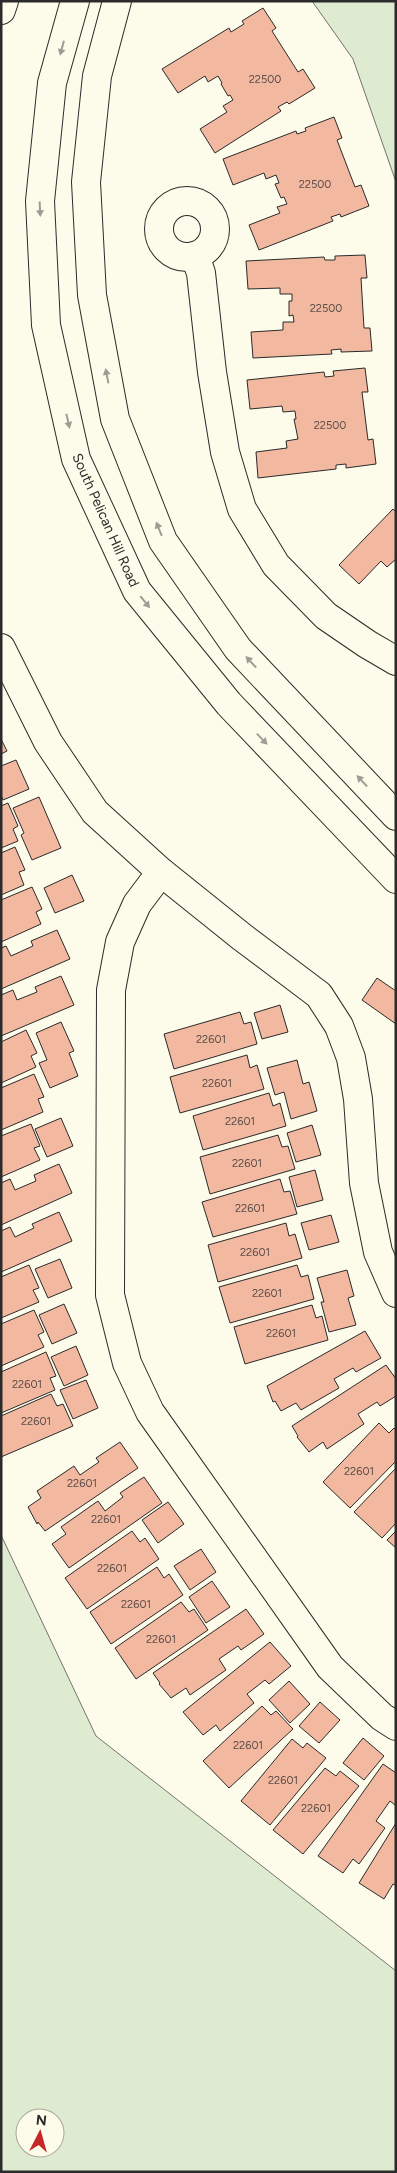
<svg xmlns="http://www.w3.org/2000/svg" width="397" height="2173" font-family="Figtree,sans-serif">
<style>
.green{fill:#deebd1;stroke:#74746e;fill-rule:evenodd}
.building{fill:#f2b8a0;stroke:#2b2b2b}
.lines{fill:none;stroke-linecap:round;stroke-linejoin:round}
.minor-casing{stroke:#2b2b2b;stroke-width:30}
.minor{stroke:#fdfbea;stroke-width:28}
.oneway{fill:#9e9d94}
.labels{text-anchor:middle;stroke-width:4;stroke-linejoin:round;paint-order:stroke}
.number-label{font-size:11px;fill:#5d4e48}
.street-label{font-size:14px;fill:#2b2b2b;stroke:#fdfbea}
</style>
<rect width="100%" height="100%" fill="#fdfbea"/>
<g class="green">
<polygon points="312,1 396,1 396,182 353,59"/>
<path d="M1 1535 96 1736 396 1971V2172H1ZM25 2118H55V2148H25Z"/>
</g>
<g class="building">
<polygon points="263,8 276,28 272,31 298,72 303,69 315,88 289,104 287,102 278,107 281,111 215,153 200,129 227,112 223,106 233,100 230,95 228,96 221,84 222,83 218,76 208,82 205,76 178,93 162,69 229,28 231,32 244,24 242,21"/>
<polygon points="334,117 342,138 337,140 355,187 361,185 369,206 341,217 340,214 331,217 333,221 259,250 249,225 280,213 277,207 287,204 284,197 281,198 275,184 279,183 276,175 266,179 264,173 233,185 223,159 296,131 297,134 306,131 305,128"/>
<polygon points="365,255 367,278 361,278 364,328 370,328 372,351 341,352 341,349 331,350 332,354 253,358 251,332 283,330 283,322 294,322 293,315 289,316 289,301 292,301 292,294 280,294 280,288 248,289 246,261 324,257 325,260 335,260 335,256"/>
<polygon points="365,368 368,392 362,392 368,440 373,439 376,464 346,468 346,464 336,465 336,469 258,478 256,452 287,448 286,441 298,439 294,419 296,419 295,411 283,412 282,406 250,409 247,380 324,372 325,377 334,376 333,371"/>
<polygon points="393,509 396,512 396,559 387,567 381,561 359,584 339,565"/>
<polygon points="1,739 7,751 1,754"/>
<polygon points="16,760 29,789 3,800 1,795 1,766"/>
<polygon points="39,797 61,848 32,860 21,835 24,833 13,808"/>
<polygon points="8,803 18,826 13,829 18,841 1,848 1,806"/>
<polygon points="15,847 25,870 19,872 24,885 1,895 1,853"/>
<polygon points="72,875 84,901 55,913 44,888"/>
<polygon points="32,887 42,909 36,912 41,924 1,942 1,900"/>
<polygon points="57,930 70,959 1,989 1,948 6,946 11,956 33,946 31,941"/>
<polygon points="61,976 74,1005 1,1036 1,995 13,990 17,1000 37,992 35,987"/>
<polygon points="377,978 396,991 396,1024 362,1000"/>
<polygon points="280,1005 288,1032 262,1039 254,1013"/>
<polygon points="240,1012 244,1024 251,1022 257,1044 174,1069 164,1034"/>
<polygon points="61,1022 74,1051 69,1053 78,1076 50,1088 39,1063 47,1060 36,1033"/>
<polygon points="26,1030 37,1053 31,1056 36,1067 1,1083 1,1042"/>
<polygon points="247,1055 250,1068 257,1065 264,1089 180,1113 170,1077"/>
<polygon points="297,1060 303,1084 309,1082 317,1111 291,1119 284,1092 275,1095 267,1068"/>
<polygon points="34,1074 44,1097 38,1099 43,1112 1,1130 1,1088"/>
<polygon points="269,1093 273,1106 280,1103 286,1126 203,1150 193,1116"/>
<polygon points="61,1118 73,1146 47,1157 35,1129"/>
<polygon points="31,1124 40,1146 34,1148 40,1160 1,1177 1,1136"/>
<polygon points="312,1125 321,1155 296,1162 287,1133"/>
<polygon points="278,1135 282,1147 288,1146 295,1169 210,1194 200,1157"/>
<polygon points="59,1164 72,1193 1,1225 1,1183 10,1179 15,1190 36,1181 34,1175"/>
<polygon points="315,1170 323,1200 297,1207 289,1177"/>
<polygon points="280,1179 284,1192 290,1191 297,1214 213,1237 202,1202"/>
<polygon points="59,1212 72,1241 1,1272 1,1231 10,1227 15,1237 34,1228 32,1224"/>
<polygon points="331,1215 339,1242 309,1250 301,1223"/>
<polygon points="286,1223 289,1236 295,1234 302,1258 218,1282 208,1245"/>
<polygon points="60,1259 72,1288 48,1298 35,1269"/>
<polygon points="29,1265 39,1288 33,1290 39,1302 1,1318 1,1277"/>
<polygon points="297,1265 301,1277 308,1275 314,1299 230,1323 219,1287"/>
<polygon points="347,1270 354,1296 348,1298 356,1325 329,1332 321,1302 324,1302 317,1278"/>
<polygon points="64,1304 77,1333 52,1344 39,1315"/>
<polygon points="312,1305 316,1318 322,1316 328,1340 245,1364 234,1327"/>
<polygon points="34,1310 44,1332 38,1335 44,1347 1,1366 1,1324"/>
<polygon points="365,1331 381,1358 356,1372 353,1368 334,1379 339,1388 301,1410 296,1403 281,1411 275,1401 273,1402 267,1386"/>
<polygon points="76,1346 88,1375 64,1386 51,1357"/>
<polygon points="46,1352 56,1376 50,1378 55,1390 1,1413 1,1372"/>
<polygon points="386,1365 396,1379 396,1396 380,1406 377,1402 358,1414 364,1424 327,1449 323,1442 309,1452 297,1437 298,1436 292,1426"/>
<polygon points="86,1380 98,1408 73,1419 60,1390"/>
<polygon points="51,1394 57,1406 63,1404 73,1426 1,1457 1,1416"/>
<polygon points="379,1423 389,1433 394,1428 396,1430 396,1461 350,1508 323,1482"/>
<polygon points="120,1442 138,1468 45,1531 38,1522 37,1524 28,1507 41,1498 37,1491 74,1466 80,1475 99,1462 96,1458"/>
<polygon points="396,1468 396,1523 382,1538 354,1512"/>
<polygon points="144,1477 162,1503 69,1568 52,1544 66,1534 61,1527 98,1501 105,1511 123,1497 120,1493"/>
<polygon points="168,1502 184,1524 158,1543 142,1520"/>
<polygon points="132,1531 140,1542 145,1538 159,1559 87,1609 65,1578"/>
<polygon points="396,1531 396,1548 387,1540"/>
<polygon points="201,1549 216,1572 190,1590 174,1566"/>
<polygon points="157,1567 164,1578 169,1574 183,1595 111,1644 90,1612"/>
<polygon points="212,1581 230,1607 206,1623 189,1597"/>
<polygon points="181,1602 189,1612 194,1609 208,1630 136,1679 115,1648"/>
<polygon points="246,1609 264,1634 241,1650 238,1646 219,1659 226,1670 190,1695 186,1688 171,1698 159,1684 160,1683 153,1673"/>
<polygon points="270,1642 291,1666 269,1684 265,1680 247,1694 254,1703 220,1731 216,1725 203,1735 183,1712"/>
<polygon points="289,1681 310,1704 290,1723 269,1700"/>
<polygon points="320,1702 340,1720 319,1743 299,1726"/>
<polygon points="262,1706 271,1715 276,1711 293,1729 229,1788 203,1761"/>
<polygon points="363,1738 384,1756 364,1780 343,1763"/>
<polygon points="292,1739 303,1748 307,1743 326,1758 270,1825 241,1801"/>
<polygon points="383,1764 396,1773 396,1803 395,1805 390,1801 376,1821 385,1828 359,1864 353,1859 343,1873 318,1856"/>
<polygon points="325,1768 336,1776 340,1771 359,1786 303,1854 273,1830"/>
<polygon points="396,1823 396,1885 393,1884 384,1899 359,1883"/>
</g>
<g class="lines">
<g class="minor-casing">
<g id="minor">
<polyline points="75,1 52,83 40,201 46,325 76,459 137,591 229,704 396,879"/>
<polyline points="117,1 97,76 86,182 92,295 115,419 163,541 238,649 396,816"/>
<polyline points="1,10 4,1"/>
<circle cx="187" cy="229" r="28"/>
<polyline points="195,256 201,273 212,372 225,452 242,509 276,565 326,616 367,644 396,661"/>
<polyline points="1,648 48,742 95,812 161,872 242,937 319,995 339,1026 351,1058 358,1099 364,1183 378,1252 396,1293"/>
<polyline points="161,872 137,904 120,942 111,990 110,1295 127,1363 150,1412 330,1667 382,1717 396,1726"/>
</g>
</g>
<use href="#minor" class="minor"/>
</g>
<defs><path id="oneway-solid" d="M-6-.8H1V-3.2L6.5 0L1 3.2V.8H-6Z" transform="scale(1.25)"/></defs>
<g class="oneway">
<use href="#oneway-solid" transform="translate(62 48) rotate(105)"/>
<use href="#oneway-solid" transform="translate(40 209) rotate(87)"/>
<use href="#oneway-solid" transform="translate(107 376) rotate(-101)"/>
<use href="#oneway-solid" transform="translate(68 421) rotate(77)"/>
<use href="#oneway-solid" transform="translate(159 529) rotate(-112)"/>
<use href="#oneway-solid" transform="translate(145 602) rotate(51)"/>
<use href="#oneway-solid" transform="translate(251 662) rotate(-133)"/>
<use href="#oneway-solid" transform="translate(262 739) rotate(46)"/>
<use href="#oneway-solid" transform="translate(362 781) rotate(-133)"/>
</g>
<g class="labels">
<g class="number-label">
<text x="265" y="83">22500</text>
<text x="315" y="188">22500</text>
<text x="326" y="312">22500</text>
<text x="330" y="429">22500</text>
<text x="211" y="1043">22601</text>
<text x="217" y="1087">22601</text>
<text x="240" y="1125">22601</text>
<text x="247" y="1167">22601</text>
<text x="250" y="1212">22601</text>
<text x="255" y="1256">22601</text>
<text x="267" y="1297">22601</text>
<text x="281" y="1337">22601</text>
<text x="27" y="1388">22601</text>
<text x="36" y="1425">22601</text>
<text x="359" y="1475">22601</text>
<text x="82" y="1487">22601</text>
<text x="106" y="1523">22601</text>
<text x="112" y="1572">22601</text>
<text x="136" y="1608">22601</text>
<text x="161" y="1643">22601</text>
<text x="248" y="1749">22601</text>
<text x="283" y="1784">22601</text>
<text x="316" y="1812">22601</text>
</g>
<g class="street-label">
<text transform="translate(106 520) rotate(66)" y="5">South Pelican Hill Road</text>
</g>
</g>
<rect width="397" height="2173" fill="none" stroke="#2b2b2b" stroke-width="5"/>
<g transform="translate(40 2133) rotate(6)"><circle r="24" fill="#fdfbea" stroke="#a9a89e"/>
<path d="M0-4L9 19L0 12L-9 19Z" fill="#c62828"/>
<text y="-8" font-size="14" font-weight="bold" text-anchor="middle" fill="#2b2b2b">N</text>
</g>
</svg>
